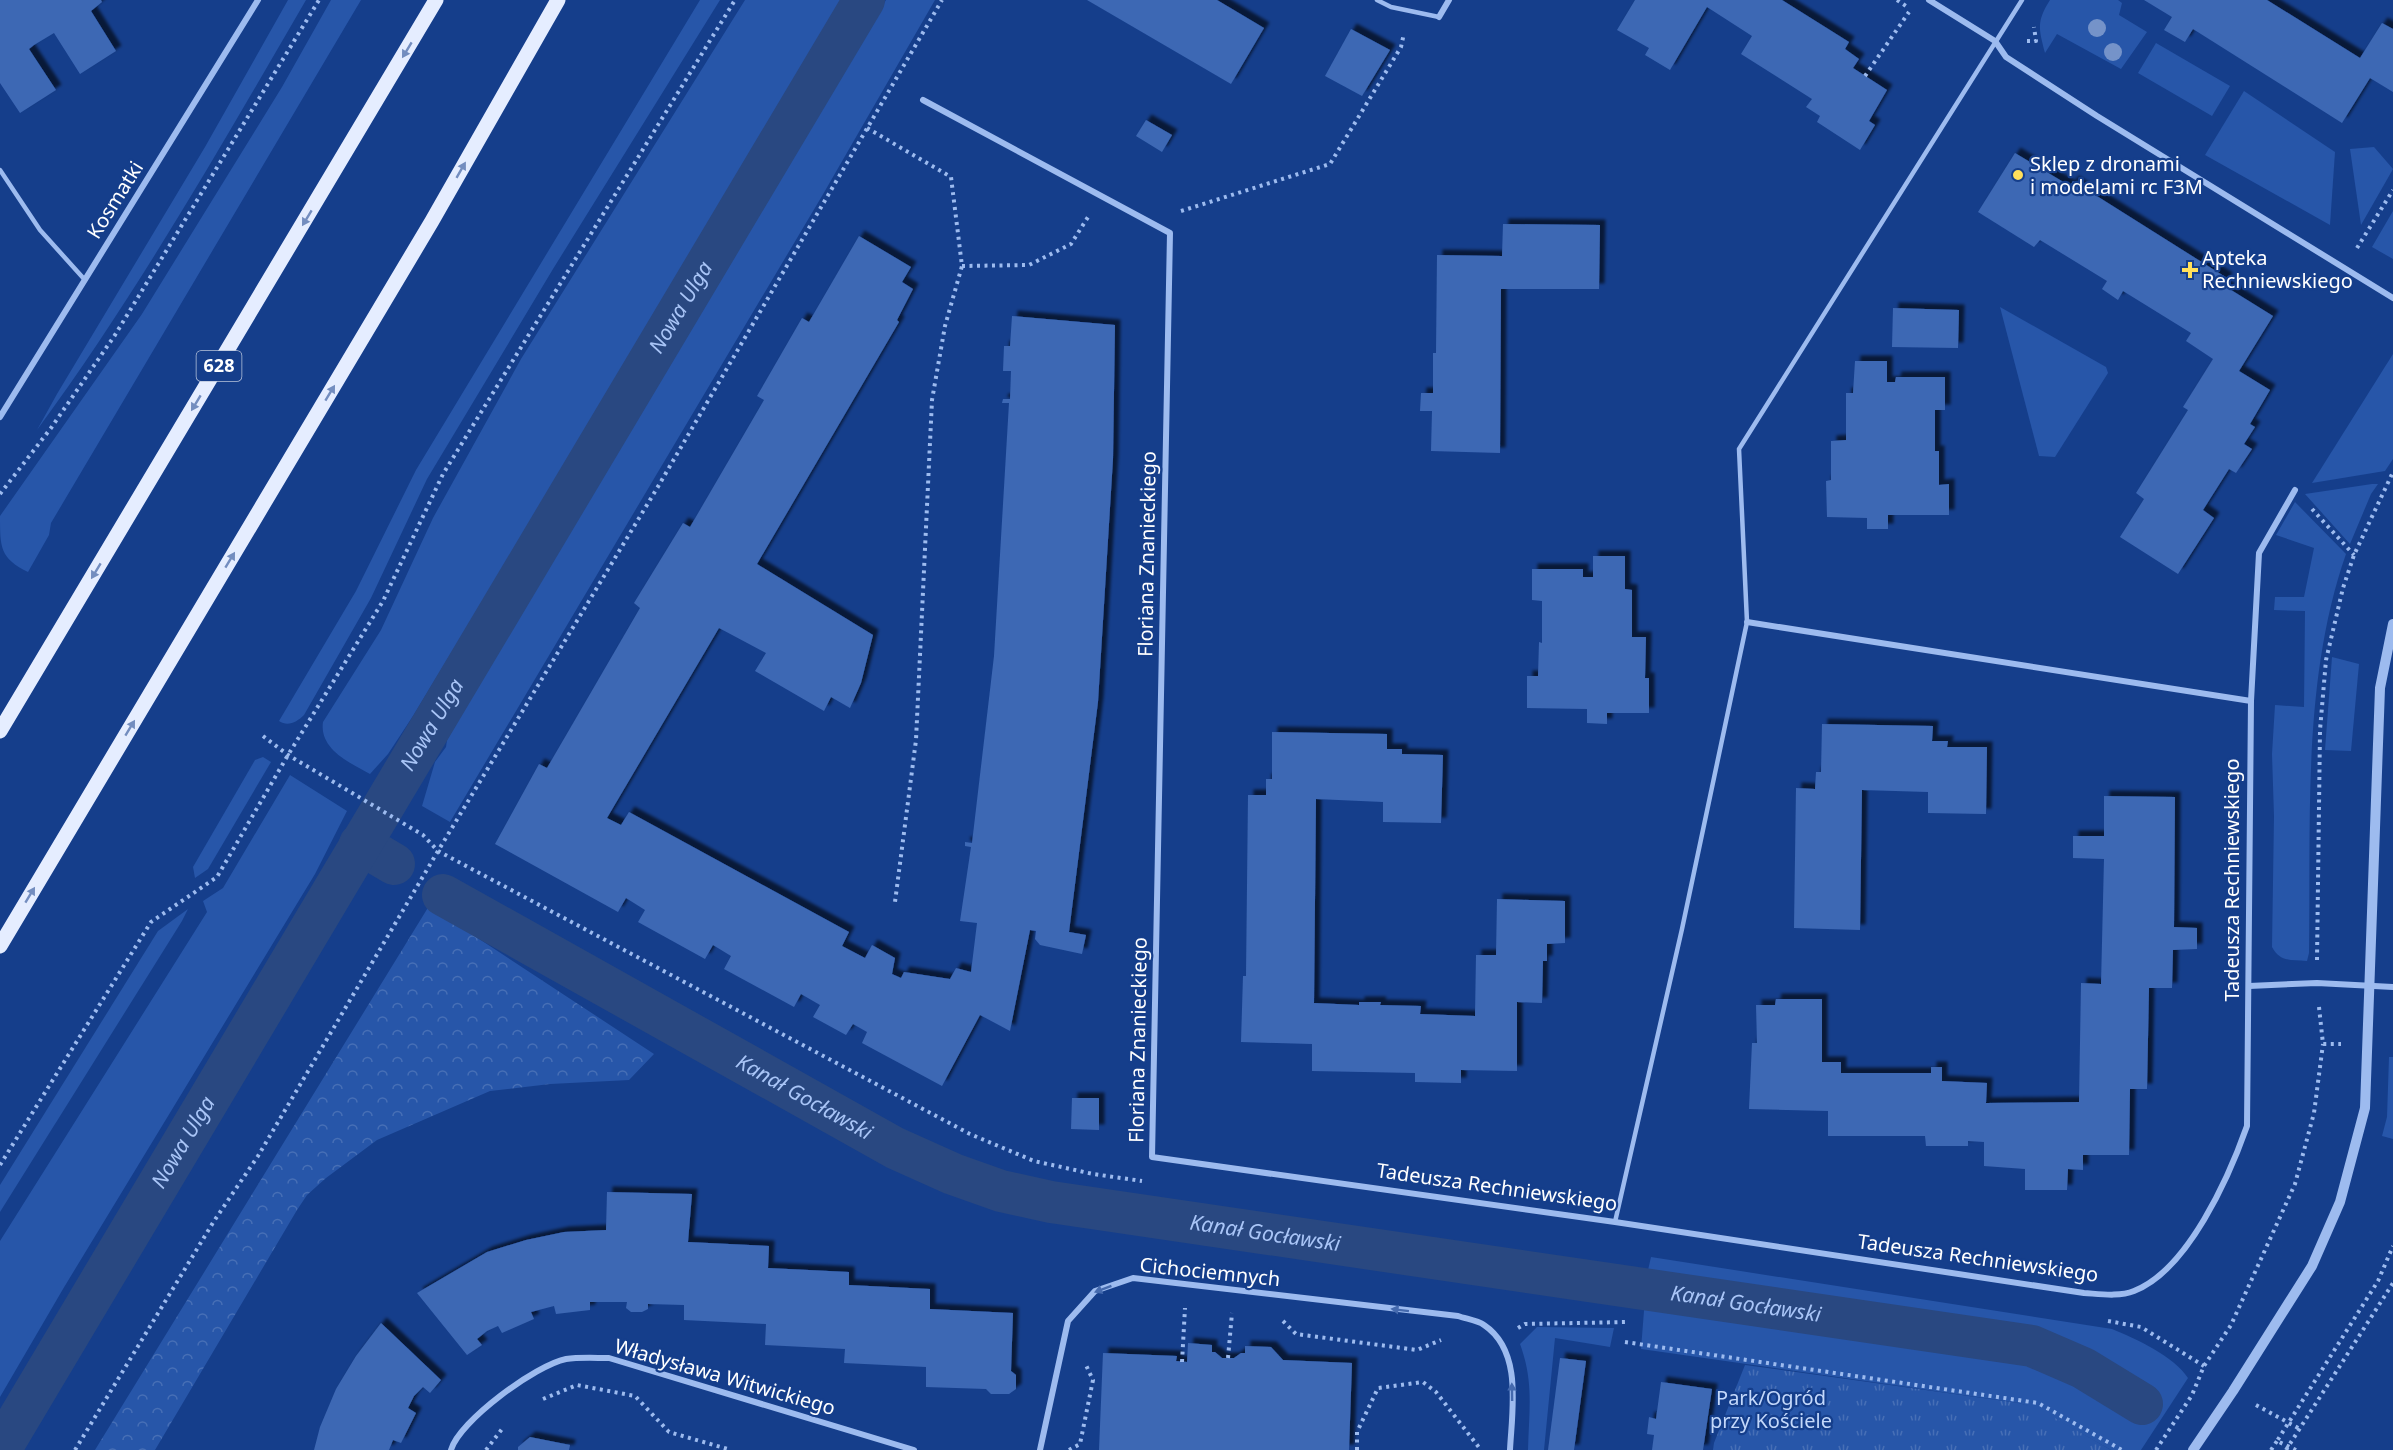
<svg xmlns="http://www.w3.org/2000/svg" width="2393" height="1450" font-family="'Noto Sans',sans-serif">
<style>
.green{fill:#2756a9}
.forest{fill:url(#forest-crowns)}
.park{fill:url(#park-tufts)}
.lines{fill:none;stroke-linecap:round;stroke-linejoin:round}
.canal{stroke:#294881;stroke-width:42}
.building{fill:#3d68b4;filter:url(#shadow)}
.path{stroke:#9dbbef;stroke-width:4;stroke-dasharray:3 4.5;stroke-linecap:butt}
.service{stroke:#9dbbef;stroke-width:4.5}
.minor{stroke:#9dbbef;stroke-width:6}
.tertiary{stroke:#9dbbef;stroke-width:10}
.primary{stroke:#e5edff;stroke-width:15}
.tree{fill:#7593c9}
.oneway{fill:#738dbf}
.oneway2{fill:#456aae}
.poi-dot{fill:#ffdf5b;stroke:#153e8b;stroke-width:2}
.labels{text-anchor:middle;stroke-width:4.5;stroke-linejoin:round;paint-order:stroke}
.shield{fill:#153e8b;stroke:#b9c5dc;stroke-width:1.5}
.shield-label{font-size:18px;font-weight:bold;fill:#fff}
.poi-label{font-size:20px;fill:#fff;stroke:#153e8b;text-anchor:start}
.street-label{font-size:20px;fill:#fff;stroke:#153e8b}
.park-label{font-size:20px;fill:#c3d8fb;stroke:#153e8b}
.water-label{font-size:21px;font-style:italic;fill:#a9c5f7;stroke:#153e8b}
</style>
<defs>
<pattern id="forest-crowns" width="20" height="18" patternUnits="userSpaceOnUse" patternTransform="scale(1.5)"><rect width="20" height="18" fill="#2756a9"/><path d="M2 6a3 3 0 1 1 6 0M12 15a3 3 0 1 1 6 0" fill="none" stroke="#476fb6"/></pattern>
<pattern id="park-tufts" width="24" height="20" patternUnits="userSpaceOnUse" patternTransform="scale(1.5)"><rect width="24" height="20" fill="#2756a9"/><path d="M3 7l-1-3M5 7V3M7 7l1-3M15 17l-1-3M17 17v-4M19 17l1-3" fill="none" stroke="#476fb6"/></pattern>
<filter id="shadow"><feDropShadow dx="5.5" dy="-5.5" stdDeviation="1.5" flood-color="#0009"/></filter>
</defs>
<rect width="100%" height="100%" fill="#153e8b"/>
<g class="green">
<path d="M288 0H306C221 146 137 294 37 430L57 394 205 147Z"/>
<path d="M331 0H361L51 523 49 535 28 572C0 558 0 548 0 516L142 314 282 87Z"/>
<path d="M700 0H720L553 269 427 479 371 598 304 715C297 722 288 727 279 721L356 591 416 470Z"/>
<path d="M745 0H848L413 716 388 754 370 774C350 763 319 749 323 722L381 630 433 518 521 359Z"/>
<path d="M886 0H935L822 196 450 822 422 806 435 762 446 747 447 740C538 574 638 414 736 253 787 170 836 85 886 0Z"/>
<path d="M2050 0H2118L2122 3 2119 15 2147 32 2121 69 2057 34 2045 53C2039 29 2036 22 2050 0Z"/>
<polygon points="2156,43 2230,86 2212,116 2138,73"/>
<polygon points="2244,91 2335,152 2330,225 2205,155"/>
<polygon points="2374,147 2393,169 2361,225 2350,149"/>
<polygon points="2393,211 2393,259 2372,247"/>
<polygon points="2000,307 2106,367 2108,373 2055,457 2039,456"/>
<polygon points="2393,354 2393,459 2385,471 2312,483"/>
<polygon points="2372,484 2378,484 2371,494 2350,544 2305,494"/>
<path d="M2295 502 2346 554C2302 680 2311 822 2309 953L2307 961C2291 960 2280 962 2272 947L2274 816 2272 754 2275 705 2304 707 2305 611 2274 610 2275 597H2304L2314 548 2276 535Z"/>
<polygon points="2332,657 2359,664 2351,751 2325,750"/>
<polygon points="263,757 271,762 208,869 195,878 193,867 255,760"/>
<polygon points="290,775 347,811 315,874 63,1289 0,1397 0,1241 207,912 203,901 223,888"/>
<polygon points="188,909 182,921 0,1212 0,1185 158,931"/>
<polygon points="2389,1057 2393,1057 2393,1139 2382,1136 2387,1117"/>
<path d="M1651 1257 2112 1329C2136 1339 2174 1356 2188 1378L2141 1450H2111L2039 1410 2019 1403 1641 1349 1645 1298 2011 1352C2060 1363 2095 1385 2136 1411L2146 1399C2111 1375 2079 1351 2038 1340L1646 1279Z"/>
<path d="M1537 1327 1614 1328 1610 1347 1555 1338 1544 1450H1528C1529 1410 1534 1382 1520 1344Z"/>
</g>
<polygon class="forest" points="429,906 654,1054 629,1080 550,1084 490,1091 377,1140 326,1178 307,1195 297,1210 155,1450 95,1450"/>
<polygon class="park" points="1745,1365 2019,1403 2039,1409 2111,1450 1713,1450 1714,1443"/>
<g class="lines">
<g class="canal">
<polyline points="360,844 394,864"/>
<path id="s1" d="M443 895 895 1148 953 1174 1001 1191 1051 1202 2032 1346 2083 1368 2142 1404"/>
<path id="s2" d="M0 1450 864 0"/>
</g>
</g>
<g class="building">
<polygon points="0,0 101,0 102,2 91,11 116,51 80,74 54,33 34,45 29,49 56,90 20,113 0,83"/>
<polygon points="1087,0 1217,0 1264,28 1231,84"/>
<polygon points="1635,0 1782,0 1849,42 1845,49 1859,59 1853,68 1887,90 1869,121 1875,125 1860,150 1817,122 1820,116 1806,107 1812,99 1741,54 1752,36 1707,7 1670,70 1645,55 1649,48 1617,30"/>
<polygon points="2144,0 2267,0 2360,58 2382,23 2393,29 2393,92 2370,78 2342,123 2193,29 2185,42 2164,30 2172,17"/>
<polygon points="1351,29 1390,50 1362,96 1325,76"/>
<polygon points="1146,120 1172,135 1162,152 1136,136"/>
<polygon points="2015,153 2070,186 2073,181 2227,278 2223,285 2273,316 2239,371 2270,390 2250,424 2255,427 2244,444 2252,449 2236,473 2229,469 2203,510 2214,518 2178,574 2120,537 2144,499 2136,493 2188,410 2183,407 2213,359 2186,341 2191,333 2123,291 2118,300 2102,289 2107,281 2040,240 2034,247 1978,212"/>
<polygon points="1503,224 1600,225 1599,289 1501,289 1500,453 1431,451 1432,411 1420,411 1421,393 1433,393 1433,353 1436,353 1437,255 1502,256"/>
<polygon points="859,236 911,267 902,282 913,289 897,320 899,322 757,564 873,635 861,683 850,708 831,697 824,711 755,671 766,653 719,628 607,818 621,825 629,812 849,932 842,946 865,958 872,945 895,958 892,974 901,978 904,972 950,979 956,968 971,972 977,923 960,921 971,847 965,846 965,842 972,843 994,656 1009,403 1002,403 1003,399 1010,399 1011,371 1003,371 1004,346 1010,346 1012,316 1115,325 1113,459 1098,702 1069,932 1086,935 1082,954 1040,945 1035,939 1036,931 1030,930 1010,1031 980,1015 942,1086 862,1043 867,1032 853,1024 846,1035 813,1017 820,1005 801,994 794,1007 724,969 731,956 713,945 705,959 638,922 645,910 626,898 618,912 495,844 539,764 547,768 640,608 634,603 683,523 690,527 764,400 757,396 802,318 809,322"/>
<polygon points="1893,308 1959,310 1958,348 1892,347"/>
<polygon points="1855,361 1887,361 1887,382 1895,382 1896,377 1945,377 1945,410 1935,410 1935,451 1939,451 1939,485 1949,484 1949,515 1888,515 1888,529 1867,529 1867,518 1827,517 1826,481 1831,480 1831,441 1846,440 1846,393 1853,393"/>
<polygon points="1593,556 1625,556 1625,589 1632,590 1632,637 1646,637 1645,678 1649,678 1649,713 1607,713 1607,724 1587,723 1587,709 1527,708 1527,676 1538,676 1539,642 1542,643 1542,601 1532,600 1532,569 1583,569 1583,577 1593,577"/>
<polygon points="1822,724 1933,726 1932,741 1948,741 1947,747 1987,747 1986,814 1928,813 1928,792 1862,790 1860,930 1794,928 1796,788 1815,789 1816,772 1821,772"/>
<polygon points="1272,732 1387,734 1387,749 1402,749 1402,754 1443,755 1441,823 1383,822 1383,802 1316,799 1314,1003 1359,1005 1359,1002 1381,1002 1380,1005 1421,1006 1420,1014 1475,1016 1476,955 1496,955 1497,899 1565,901 1565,943 1547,944 1547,961 1543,961 1542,1003 1517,1002 1517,1071 1461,1070 1461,1083 1415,1082 1415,1073 1312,1071 1312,1044 1241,1042 1243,976 1246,976 1248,795 1266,795 1266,779 1272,779"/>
<polygon points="2104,796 2175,797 2174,927 2197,928 2197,949 2173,950 2172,988 2149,988 2147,1089 2130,1089 2129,1155 2083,1155 2083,1170 2068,1169 2067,1190 2025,1190 2025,1169 1984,1166 1984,1142 1968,1141 1968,1146 1926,1146 1925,1136 1828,1136 1828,1111 1749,1109 1752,1043 1757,1043 1756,1005 1775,1005 1776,999 1822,999 1822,1062 1841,1062 1841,1073 1931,1073 1931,1067 1942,1067 1942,1081 1987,1083 1986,1103 2079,1102 2081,983 2101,984 2104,859 2073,858 2073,836 2104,836"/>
<polygon points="1072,1098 1099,1098 1099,1130 1071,1129"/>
<polygon points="607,1192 692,1194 688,1242 769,1246 768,1268 849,1272 849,1285 930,1289 930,1309 1013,1313 1011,1371 1016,1375 1016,1389 1009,1394 991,1394 986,1389 926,1387 926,1367 844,1363 845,1349 765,1345 766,1324 684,1320 684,1305 648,1304 648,1309 642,1312 631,1312 626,1308 627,1302 590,1302 590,1310 556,1314 554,1306 531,1312 534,1319 502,1333 498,1326 487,1331 477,1339 482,1345 467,1355 417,1293 487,1252 526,1240 564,1232 606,1230"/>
<polygon points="381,1323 441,1380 430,1393 423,1387 414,1396 408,1408 416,1413 401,1443 393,1440 389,1450 314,1450 320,1427 336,1389 356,1356"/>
<polygon points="1188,1343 1212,1345 1212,1352 1215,1352 1222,1358 1234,1358 1241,1353 1245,1353 1245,1346 1271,1347 1283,1360 1352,1363 1349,1450 1099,1450 1103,1353 1177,1356 1176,1361 1187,1362"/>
<polygon points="1560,1358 1586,1361 1574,1450 1548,1450"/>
<polygon points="1661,1382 1712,1389 1703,1450 1652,1450 1654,1435 1647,1434 1649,1417 1656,1419"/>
<polygon points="530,1437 570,1445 569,1450 518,1450 518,1447"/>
</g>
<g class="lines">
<g class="path">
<polyline points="1897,0 1906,6"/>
<polyline points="2027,41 2036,41 2034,27"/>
<polyline points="1865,76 1909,12"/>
<polyline points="867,128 951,177 962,266 945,326 932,400 916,740 895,902"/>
<polyline points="1181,211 1330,164 1401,47 1404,33"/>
<polyline points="2357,248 2393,190"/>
<polyline points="962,266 1029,265 1071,244 1088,217"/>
<polyline points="0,494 51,428 115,335 319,0"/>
<polyline points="2312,509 2354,555"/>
<polyline points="263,736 288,755 423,835 438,851 970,1134 1034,1161 1093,1174 1142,1181"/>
<polyline points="2317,960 2320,730 2326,660 2343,588 2354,555 2393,472"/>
<polyline points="2319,1007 2323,1044 2341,1044"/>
<polyline points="0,1165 151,922 217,877 288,755 383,601 443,474 735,0"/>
<polyline points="1283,1321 1296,1334 1417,1350 1441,1340"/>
<polyline points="2108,1321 2141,1327 2204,1366"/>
<polyline points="1518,1328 1525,1324 1627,1322"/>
<polyline points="1625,1342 2038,1403 2122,1450"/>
<polyline points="1228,1358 1232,1313"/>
<polyline points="1182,1362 1185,1308"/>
<polyline points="543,1399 577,1385 635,1396 669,1432 731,1450"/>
<polyline points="2256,1405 2300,1429"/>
<polyline points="75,1450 214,1221 258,1156 438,851 656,490 942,0"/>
<polyline points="486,1450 502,1429"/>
<polyline points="1069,1450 1080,1444 1093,1380 1085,1363"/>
<polyline points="1357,1450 1357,1432 1378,1388 1423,1382 1436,1392 1481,1450"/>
<polyline points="2156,1450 2192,1395 2204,1366 2231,1325 2295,1184 2314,1113 2323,1044"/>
<polyline points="2271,1450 2277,1441"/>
<polyline points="2286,1450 2393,1283"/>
<polyline points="2296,1450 2277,1441 2378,1281 2393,1246"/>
</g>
<g class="service">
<polyline points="1377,0 1391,7 1439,17"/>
<polyline points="0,170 40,230 85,280"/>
<polyline points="1615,1222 1682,929 1747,622 1739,449 2022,0"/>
</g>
<g class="minor">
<polyline points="1929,0 1995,41 2006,57 2097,116 2393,298"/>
<polyline points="1439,17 1449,0"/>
<path d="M923 100 1170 233 1152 1157 1615 1222 2084 1293C2100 1294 2119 1297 2134 1291 2188 1270 2229 1177 2247 1126L2251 701 2259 553 2295 490"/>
<polyline points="0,417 258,0"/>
<polyline points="1747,622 2251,701"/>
<polyline points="2249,986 2317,983 2393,987"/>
<path d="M451 1450C459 1421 536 1365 566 1359 579 1357 595 1358 609 1358L914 1450"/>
<path d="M1040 1450 1068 1321 1095 1291 1133 1278 1458 1316C1466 1319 1477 1320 1484 1325 1523 1351 1512 1410 1510 1450"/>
</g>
<polyline class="tertiary" points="2193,1450 2233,1391 2312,1266 2340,1202 2365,1108 2380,688 2393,624"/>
<g class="primary">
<polyline points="0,731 436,0"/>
<polyline points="0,946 432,221 558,0"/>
</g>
</g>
<g class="tree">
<circle cx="2097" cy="28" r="9"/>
<circle cx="2113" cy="52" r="9"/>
</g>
<defs><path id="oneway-solid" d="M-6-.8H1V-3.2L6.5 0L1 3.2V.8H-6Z" transform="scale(1.5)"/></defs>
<g class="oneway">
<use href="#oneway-solid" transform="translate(407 50) rotate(121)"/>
<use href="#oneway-solid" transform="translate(461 170) rotate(-60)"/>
<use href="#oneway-solid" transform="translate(307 218) rotate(121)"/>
<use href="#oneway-solid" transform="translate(330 393) rotate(-59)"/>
<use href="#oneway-solid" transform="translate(196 403) rotate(121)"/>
<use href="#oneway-solid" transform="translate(230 560) rotate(-59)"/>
<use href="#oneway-solid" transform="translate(96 571) rotate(121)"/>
<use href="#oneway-solid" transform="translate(130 728) rotate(-59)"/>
<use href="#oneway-solid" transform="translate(30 895) rotate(-59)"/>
</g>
<g class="oneway2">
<use href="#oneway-solid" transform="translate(1103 1289) rotate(159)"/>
<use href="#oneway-solid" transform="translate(1400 1310) rotate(-173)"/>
<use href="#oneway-solid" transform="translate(1512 1392) rotate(-91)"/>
</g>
<g class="poi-dot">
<circle cx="2018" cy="175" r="6"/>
<path d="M2187 261h6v6h6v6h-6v6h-6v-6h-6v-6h6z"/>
</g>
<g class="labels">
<rect class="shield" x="196.5" y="351" width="45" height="30" rx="4.5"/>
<g class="shield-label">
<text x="219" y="372">628</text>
</g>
<g class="poi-label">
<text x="2030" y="171">Sklep z dronami<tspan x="2030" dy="23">i modelami rc F3M</tspan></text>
<text x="2202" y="265">Apteka<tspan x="2202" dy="23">Rechniewskiego</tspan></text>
</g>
<g class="street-label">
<text transform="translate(115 200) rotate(-58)" y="7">Kosmatki</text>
<text transform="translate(1147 554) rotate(-89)" y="7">Floriana Znanieckiego</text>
<text transform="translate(2232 880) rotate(-90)" y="7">Tadeusza Rechniewskiego</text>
<text transform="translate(1138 1040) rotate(-89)" y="7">Floriana Znanieckiego</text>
<text transform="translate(1497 1187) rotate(8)" y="7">Tadeusza Rechniewskiego</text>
<text transform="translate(1978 1258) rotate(8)" y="7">Tadeusza Rechniewskiego</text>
<text transform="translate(1210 1272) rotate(6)" y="7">Cichociemnych</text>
<text transform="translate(725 1377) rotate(16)" y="7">Władysława Witwickiego</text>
</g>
<g class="park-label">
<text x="1771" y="1405">Park/Ogród<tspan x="1771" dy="23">przy Kościele</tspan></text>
</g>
<g class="water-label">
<text dy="7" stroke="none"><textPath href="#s2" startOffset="1330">Nowa Ulga</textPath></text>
<text dy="7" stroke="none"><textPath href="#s2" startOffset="844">Nowa Ulga</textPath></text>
<text dy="7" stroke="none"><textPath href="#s1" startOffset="414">Kanał Gocławski</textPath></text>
<text dy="7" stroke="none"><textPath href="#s2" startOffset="358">Nowa Ulga</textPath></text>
<text dy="7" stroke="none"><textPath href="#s1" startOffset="900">Kanał Gocławski</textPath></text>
<text dy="7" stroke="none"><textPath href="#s1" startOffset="1386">Kanał Gocławski</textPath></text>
</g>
</g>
</svg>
